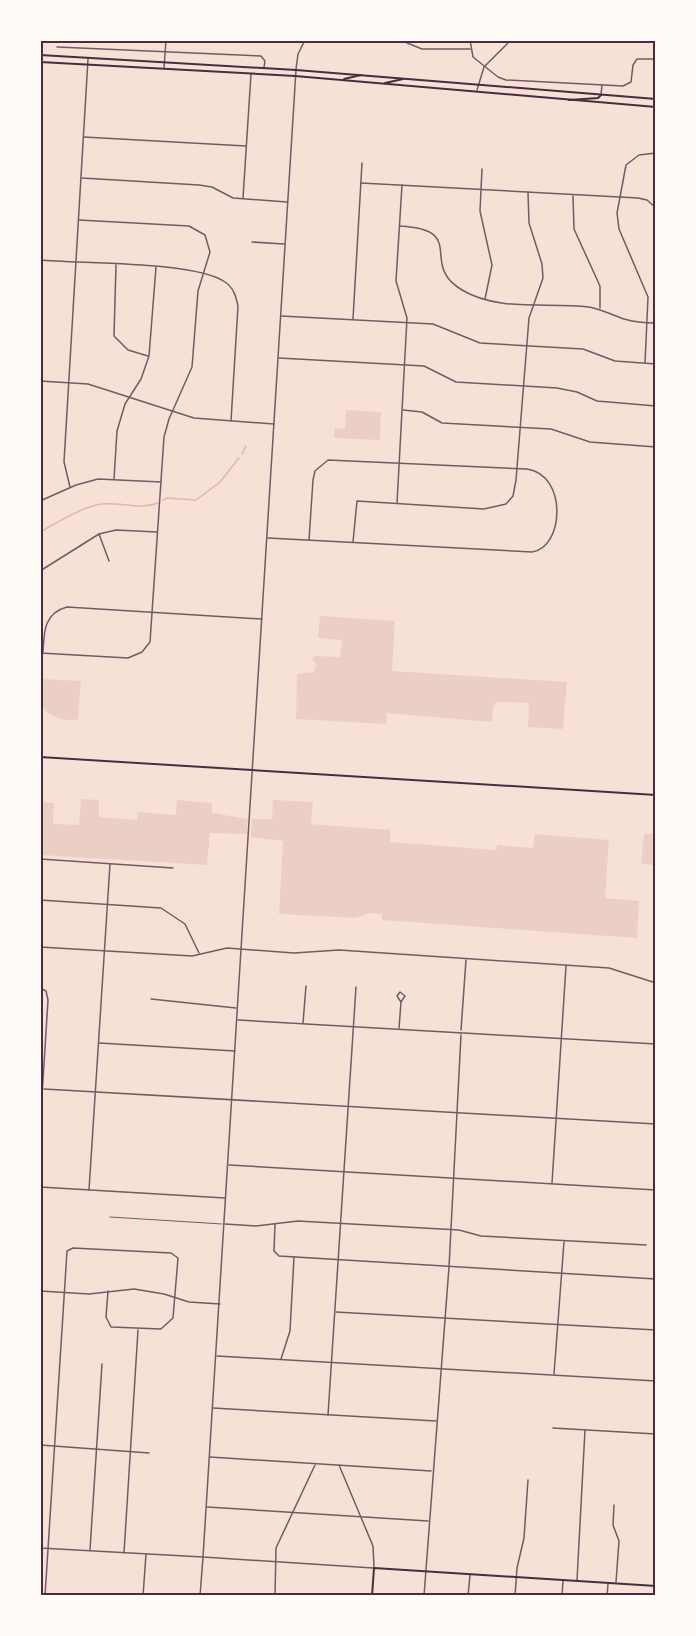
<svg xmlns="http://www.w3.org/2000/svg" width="696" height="1636" font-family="'PT Sans Narrow',sans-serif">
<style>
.green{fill:#ebcfc5}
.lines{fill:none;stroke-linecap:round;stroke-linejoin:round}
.stream{stroke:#dcb8b0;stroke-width:1.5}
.service{stroke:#755966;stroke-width:1}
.minor{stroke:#755966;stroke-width:1.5}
.tertiary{stroke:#755966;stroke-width:1.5}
.secondary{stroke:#4a2c40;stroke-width:2}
.primary{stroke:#4a2c40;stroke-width:2}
.neatline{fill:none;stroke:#4a2c40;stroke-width:2}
</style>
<rect width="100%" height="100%" fill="#f7e1d7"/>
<g class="green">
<polygon points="346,410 381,412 380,440 334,438 335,428 345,429"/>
<polygon points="320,616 395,621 392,671 567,682 563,729 528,727 529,703 497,702 493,707 492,722 387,713 386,724 296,719 297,674 314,672 316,665 312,658 315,656 340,657 342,640 318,638"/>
<path d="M41 679 81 681 78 719C66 723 46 717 41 703 39 697 40 686 41 679Z"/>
<polygon points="81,799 99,800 99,817 137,820 138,812 176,815 177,800 212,803 212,813 248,819 247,834 210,833 207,865 41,855 41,802 54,803 53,824 79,825"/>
<polygon points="273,800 313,802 311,824 390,830 390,842 496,850 497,845 533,848 535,834 609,840 605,898 639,901 637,938 382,920 382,914 369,913 356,918 279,914 283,841 251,837 252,819 272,819"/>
<polygon points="644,834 655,834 655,865 641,864"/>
</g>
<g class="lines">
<g class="stream">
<polyline points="242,454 246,446"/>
<polyline points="163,500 167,498 196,500 220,482 239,458"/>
<path d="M40 532C57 523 78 509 96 505 117 500 138 511 158 503"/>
</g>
<polyline class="service" points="110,1217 222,1224"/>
<g class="minor">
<polyline points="400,40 422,49 470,49"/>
<polyline points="470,40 473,57 498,77 506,80 623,86 631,82 633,65 637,59 656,59"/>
<polyline points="57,47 261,56 265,61 264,67"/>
<polyline points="164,68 166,40"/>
<polyline points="296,69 298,54 305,40"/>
<polyline points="477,90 484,67 511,40"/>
<polyline points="601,95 602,85"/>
<polyline points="84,137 246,146"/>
<polyline points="482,169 480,211 492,265 485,299"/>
<polyline points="82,178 199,185 212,187 233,198 287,202"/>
<polyline points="361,183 638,198 647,200 656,208"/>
<polyline points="573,196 574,229 600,286 600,308"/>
<polyline points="243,198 251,74"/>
<path d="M400 226C469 230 418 264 462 290 499 312 547 302 589 307 601 309 612 315 624 319 634 322 645 323 656 323"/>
<polyline points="252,242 284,244"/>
<path d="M40 260C82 264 195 261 225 282 234 288 236 297 238 306L231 421"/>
<polyline points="116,265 114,336 128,350 148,356"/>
<polyline points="281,316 433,324 480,343 583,349 615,361 656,364"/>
<polyline points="353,319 362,163"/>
<polyline points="279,358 424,366 456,382 557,388 577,392 597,401 656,406"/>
<polyline points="645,363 648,297 619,229 617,213 626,165 639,155 656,153"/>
<polyline points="40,381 88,384 194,418 274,424"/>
<polyline points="403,410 422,412 442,423 551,429 590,442 656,447"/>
<polyline points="114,479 117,431 125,404 141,379 149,356 156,267"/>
<polyline points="70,487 64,462 88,59"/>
<polyline points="40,501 76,485 98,479 161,482"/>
<polyline points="397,503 407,318 396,281 402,185"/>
<polyline points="99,534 109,561"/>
<path d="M268 538 532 552C564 548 568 475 527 469L328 460 315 471 313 480 309 540"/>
<polyline points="353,542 357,501 484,509 506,504 513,496 516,480 529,318 543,278 542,264 529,223 528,192"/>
<polyline points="40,571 99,534 116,530 157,532"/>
<path d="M43 652C44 632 44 613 67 607L262 619"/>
<polyline points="40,653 128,658 142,652 150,642 164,437 169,419 192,367 198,291 210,252 205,235 189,226 79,220"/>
<polyline points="40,859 173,868"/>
<polyline points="40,900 161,908 185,924 199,953"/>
<polyline points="40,947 192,956 227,948 294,953 339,950 609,968 656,983"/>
<polyline points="40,988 46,991 48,1000 40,1128"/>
<polyline points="151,999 236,1008"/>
<polyline points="238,1020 463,1033 459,1033"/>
<polyline points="303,1023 306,986"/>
<polyline points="399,1028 401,1002 405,996 400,992 397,996 401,1002"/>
<polyline points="461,1030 466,960"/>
<polyline points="464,1033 656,1044"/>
<polyline points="99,1043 235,1051"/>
<polyline points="44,1089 656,1124"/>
<polyline points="229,1165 656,1190"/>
<polyline points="552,1183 566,966"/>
<polyline points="40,1187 225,1198"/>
<polyline points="89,1190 110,864"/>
<polyline points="225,1224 256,1226 298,1221 459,1230 481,1236 646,1245"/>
<polyline points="275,1224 274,1251 279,1256 656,1279"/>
<polyline points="40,1291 89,1294 134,1289 164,1294 189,1302 220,1304"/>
<polyline points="336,1312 656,1330"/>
<polyline points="217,1356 656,1381"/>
<polyline points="281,1359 290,1331 294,1257"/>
<polyline points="554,1374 564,1242"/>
<polyline points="213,1408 436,1421"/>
<polyline points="328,1415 356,987"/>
<polyline points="553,1428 656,1434"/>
<polyline points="40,1445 149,1453"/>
<polyline points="210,1457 431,1471"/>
<polyline points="339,1465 373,1546 374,1567"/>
<polyline points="614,1505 613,1525 619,1541 616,1582"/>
<polyline points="207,1507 428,1521"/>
<polyline points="40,1548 203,1557 200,1596"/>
<polyline points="90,1550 102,1364"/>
<polyline points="124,1553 138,1330"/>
<polyline points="577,1580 585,1430"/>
<polyline points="45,1596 67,1251 73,1248 171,1253 178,1258 173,1318 161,1329 111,1327 106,1317 108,1291"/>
<polyline points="143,1596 146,1554"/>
<polyline points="275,1596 276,1548 315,1465"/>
<polyline points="424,1596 449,1267 461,1035"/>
<polyline points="468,1596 470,1575"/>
<polyline points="515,1596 517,1568 524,1538 528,1480"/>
<polyline points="607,1596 608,1584"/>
</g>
<g class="tertiary">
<polyline points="296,70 203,1557 373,1568"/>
<polyline points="562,1596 563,1581"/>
</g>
<g class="secondary">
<polyline points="40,757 656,795"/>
<polyline points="372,1596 374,1568 656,1586"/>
</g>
<g class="primary">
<polyline points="40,55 296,70 656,99"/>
<polyline points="40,62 295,76 656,107"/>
<polyline points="344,79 361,75"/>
<polyline points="385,83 403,79"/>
<polyline points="569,100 598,98 601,95"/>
</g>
</g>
<rect width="696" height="1636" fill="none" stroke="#fffaf5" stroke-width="84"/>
<rect x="42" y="42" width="612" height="1552" class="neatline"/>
</svg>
